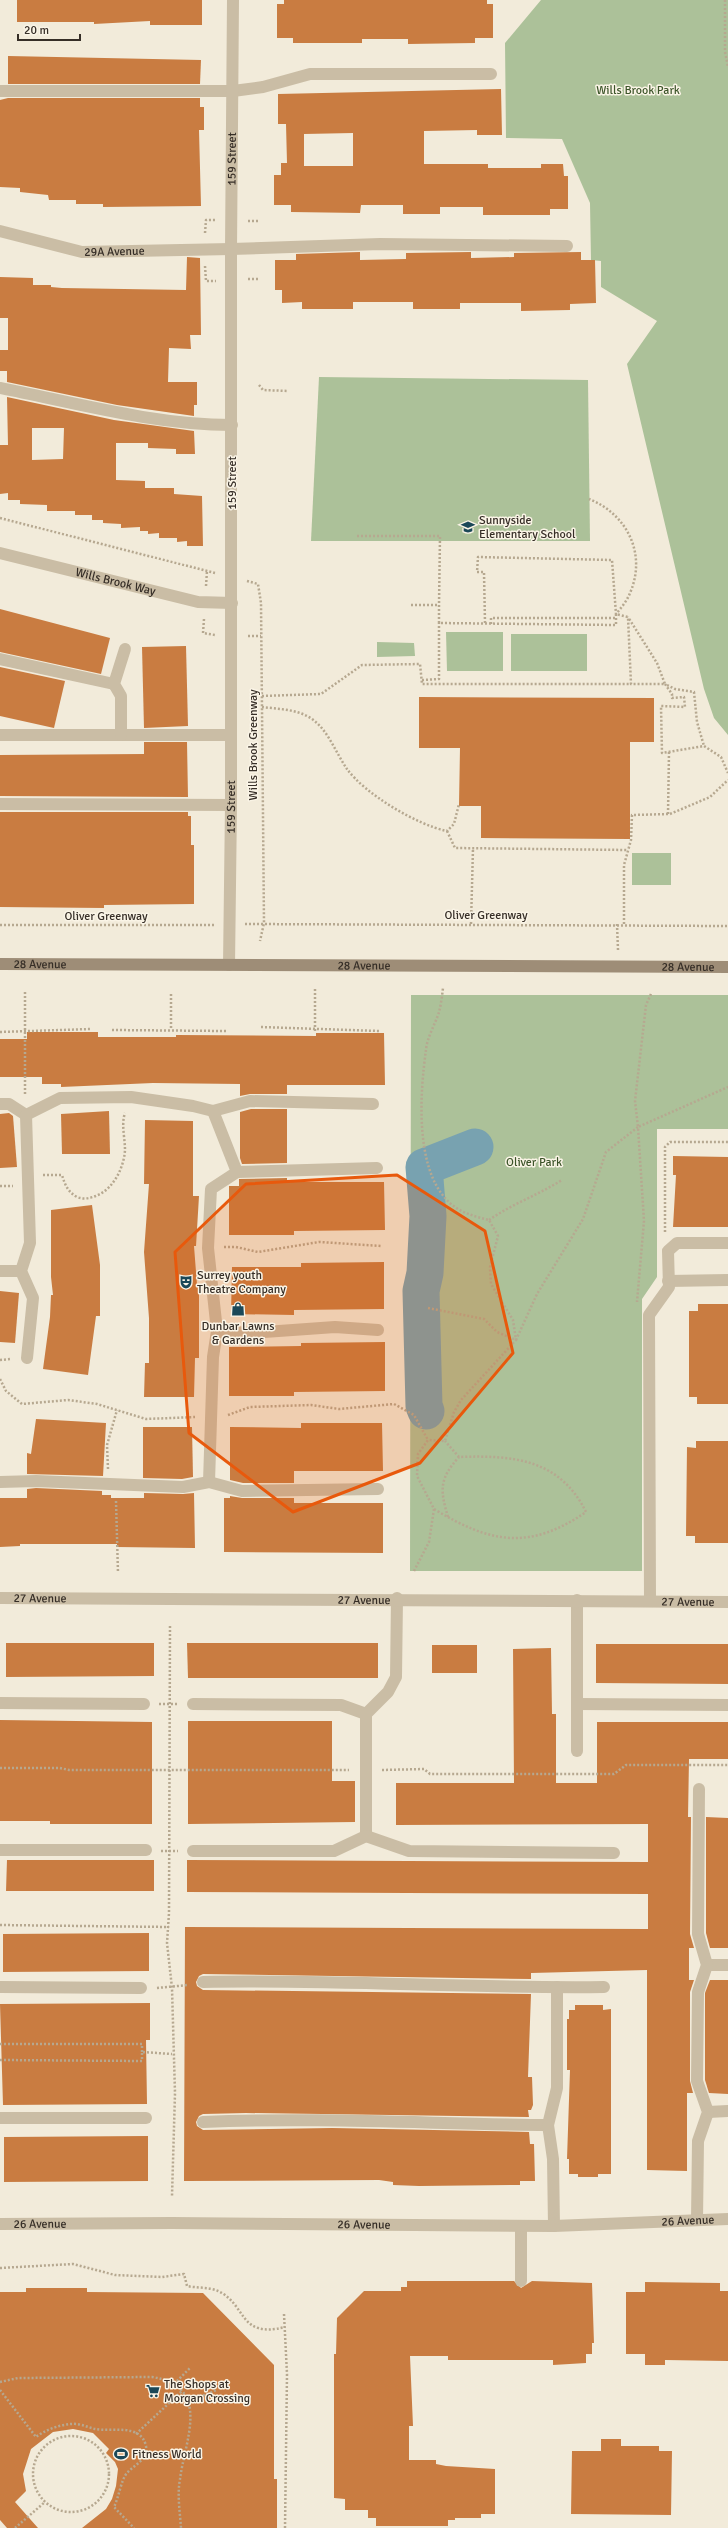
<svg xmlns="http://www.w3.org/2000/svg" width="728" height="2528" font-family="Signika,sans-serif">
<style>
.green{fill:#acc199}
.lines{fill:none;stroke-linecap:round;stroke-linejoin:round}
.river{stroke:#78a2b0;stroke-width:37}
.building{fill:#c97c41;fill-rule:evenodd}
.path{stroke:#b6a890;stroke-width:2.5;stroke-dasharray:2 2;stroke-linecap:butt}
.lane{stroke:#cabda5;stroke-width:12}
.street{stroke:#cabda5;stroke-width:12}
.secondary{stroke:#9e8d77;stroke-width:12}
.marked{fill:#e8590c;fill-opacity:0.2;stroke:#e8590c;stroke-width:3;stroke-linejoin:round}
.labels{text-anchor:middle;stroke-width:3;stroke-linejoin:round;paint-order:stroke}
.park-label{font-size:12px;fill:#3d552a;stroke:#faf4e6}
.street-label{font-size:12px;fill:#362e27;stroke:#faf4e6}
.poi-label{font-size:12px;fill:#362e27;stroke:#faf4e6;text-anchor:start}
</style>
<rect width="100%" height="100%" fill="#f2ebda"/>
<g class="green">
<polygon points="541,0 728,0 728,735 714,718 704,689 627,364 657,321 601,287 601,261 591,260 590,203 562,139 506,138 505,43"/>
<polygon points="319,377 588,380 590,541 311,541"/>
<polygon points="503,632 503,671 447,671 446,632"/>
<rect x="511" y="634" width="76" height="37"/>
<polygon points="377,642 414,643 415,656 377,657"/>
<rect x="632" y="853" width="39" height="32"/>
<polygon points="411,995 728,995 728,1129 657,1129 657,1277 642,1299 642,1571 410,1571"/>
</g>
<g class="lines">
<polyline class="river" points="426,1411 424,1406 421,1291 425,1273 428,1216 424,1167 475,1147"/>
</g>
<g class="building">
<polygon points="17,0 202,0 202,25 150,25 150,21 94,24 94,22 17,22"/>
<polygon points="284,0 487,0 487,4 493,4 493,38 475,38 475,43 408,44 408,39 362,39 362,43 293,43 293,38 277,38 277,4 284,4"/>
<polygon points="8,56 201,60 200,84 8,84"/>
<path d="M501 89 502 135H477V130L424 131V164H488V168H541V164H563L564 176H568V209H550V215H483V207H440V214H403V205H361L360 213 291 212V205H274V175H281V163H287L286 124H278V94ZM353 133V166H304V134Z"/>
<polygon points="8,98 200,98 200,107 204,107 204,130 199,130 201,206 103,207 103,204 76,204 76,200 49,200 48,195 20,192 20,188 0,187 0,100"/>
<polygon points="360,252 360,260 406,259 406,253 471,252 471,258 514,257 514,253 581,252 581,260 595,260 596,303 570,304 570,310 521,311 521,303 460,303 460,309 413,309 413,302 353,302 353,309 302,309 302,302 282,303 282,290 275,290 275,260 296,260 296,254"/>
<polygon points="187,257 200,258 201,335 190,335 191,349 169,348 168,382 197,382 197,405 194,405 194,416 117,405 7,382 7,371 0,371 0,350 8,350 8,318 0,318 0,277 33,278 33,285 51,285 51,287 62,288 186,290"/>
<path d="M7 397 114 420 194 431 195 454H176V449L148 448V443H116V480L145 481V488H174V494L202 496 203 546H187V541L177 542V538H159V533L148 534V531H140V527L121 528V524L103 523V520H92V515H75V511H47V505L20 504V500H8V493L0 494V445H8ZM32 428H64L63 459 32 460Z"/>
<polygon points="0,609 110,638 101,674 0,652"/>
<polygon points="186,646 188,726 144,728 142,647"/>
<polygon points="0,667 65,681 54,728 0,716"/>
<polygon points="419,697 654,698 654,742 630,742 630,839 481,838 481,806 459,806 460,748 419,748"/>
<polygon points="144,742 187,742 188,797 0,796 0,755 144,754"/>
<polygon points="0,812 188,812 188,816 191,816 191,845 194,845 194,904 104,905 104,908 0,907"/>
<polygon points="27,1032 98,1032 98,1037 176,1037 176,1035 316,1036 316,1033 384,1033 385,1085 287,1085 287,1094 250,1094 240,1096 240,1084 153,1083 61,1087 61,1084 42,1084 42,1077 0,1077 0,1039 27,1039"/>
<polygon points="251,1109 287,1109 287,1163 242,1164 240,1158 240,1112"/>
<polygon points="109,1111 110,1154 62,1154 61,1114"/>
<polygon points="9,1113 13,1116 17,1167 0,1168 0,1114"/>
<polygon points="145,1120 193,1121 193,1196 199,1196 196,1246 194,1246 197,1285 199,1285 199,1358 195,1358 194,1397 144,1397 145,1363 149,1363 149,1318 144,1252 149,1184 144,1184"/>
<polygon points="673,1156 728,1157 728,1227 673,1227 676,1175 673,1175"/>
<polygon points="287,1178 287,1182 384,1182 385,1230 294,1231 294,1235 229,1235 229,1186 239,1186 239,1179"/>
<polygon points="92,1205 100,1265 100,1316 96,1316 88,1375 43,1369 50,1317 51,1295 53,1295 51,1277 51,1210"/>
<polygon points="384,1262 384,1309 294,1310 294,1315 231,1314 232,1267 301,1267 301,1263"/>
<polygon points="0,1291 19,1293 15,1343 0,1342"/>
<polygon points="698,1304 728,1304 728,1404 697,1404 697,1397 689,1397 689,1311 698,1311"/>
<polygon points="385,1342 385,1391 294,1392 294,1396 229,1396 229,1347 301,1346 301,1343"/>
<polygon points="36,1419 106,1423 103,1476 27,1474 27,1453 31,1454"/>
<polygon points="301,1423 382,1423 383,1471 294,1471 294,1483 243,1483 230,1480 230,1427 301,1428"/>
<polygon points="143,1427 192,1427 193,1477 182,1479 143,1478"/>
<polygon points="696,1441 728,1441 728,1543 695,1543 695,1536 686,1536 687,1447 696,1448"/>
<polygon points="36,1488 102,1491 102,1495 111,1495 111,1498 144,1498 144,1493 183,1494 194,1493 195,1548 117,1547 117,1544 20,1544 20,1546 0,1547 0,1498 27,1498 27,1489"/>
<polygon points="230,1496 242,1498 294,1498 294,1503 383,1503 383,1553 224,1552 224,1498 230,1498"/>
<polygon points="6,1643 154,1643 154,1676 6,1677"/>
<polygon points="187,1643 378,1643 378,1678 188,1678"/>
<polygon points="596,1644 728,1644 728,1684 596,1683"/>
<rect x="432" y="1645" width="45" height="28"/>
<polygon points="551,1648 552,1714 556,1714 556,1783 597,1783 597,1722 728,1722 728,1759 689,1759 688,1817 691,1817 690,1934 694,1948 689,1948 689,1980 694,1980 690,1992 690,2081 693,2093 687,2093 687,2171 647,2170 647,1970 531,1973 531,1979 203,1974 199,1976 196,1982 197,1986 203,1990 531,1994 528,2077 532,2077 533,2105 531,2110 528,2110 529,2117 246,2113 203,2114 199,2116 196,2122 197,2126 203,2130 332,2128 529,2132 530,2144 534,2144 535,2181 520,2181 520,2185 419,2186 393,2185 393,2182 379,2180 184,2181 185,1927 648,1929 648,1894 187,1892 187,1860 648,1862 648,1824 396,1825 396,1783 514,1783 513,1649"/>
<polygon points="0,1720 152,1722 152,1824 50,1824 50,1821 0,1821"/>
<polygon points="188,1721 332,1721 332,1781 355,1781 355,1822 188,1824"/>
<polygon points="706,1817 728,1818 728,1948 710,1948 706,1933"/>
<polygon points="7,1860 154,1860 154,1891 6,1891"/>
<polygon points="149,1933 149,1971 3,1972 3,1934"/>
<polygon points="710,1980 728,1980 728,2094 709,2093 705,2080 705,1993"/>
<polygon points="150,2003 150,2040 146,2040 147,2104 3,2105 0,2004"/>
<polygon points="575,2005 603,2005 603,2010 611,2009 611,2174 598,2174 598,2177 578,2177 578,2174 569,2174 569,2159 567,2159 570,2070 567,2070 567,2019 569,2019 569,2010 575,2010"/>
<polygon points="148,2136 148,2181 4,2182 4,2137"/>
<polygon points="407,2281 514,2281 521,2288 532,2281 592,2283 594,2343 592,2343 592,2354 586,2354 586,2363 553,2365 553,2360 448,2360 448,2356 410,2356 413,2426 409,2426 409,2460 436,2460 436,2464 446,2466 495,2469 495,2514 481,2514 481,2518 455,2518 455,2520 448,2520 448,2526 376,2526 376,2518 368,2518 368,2510 345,2510 345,2499 334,2498 334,2354 336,2354 337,2318 364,2291 401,2291 401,2287 407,2287"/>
<polygon points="645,2282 720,2283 720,2291 728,2291 728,2361 665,2360 665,2365 645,2365 645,2354 626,2354 626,2292 645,2292"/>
<polygon points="26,2288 87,2288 87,2292 203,2293 274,2365 274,2479 277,2479 277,2528 82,2528 106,2509 112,2499 116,2486 118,2469 115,2462 106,2453 109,2449 93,2433 73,2429 53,2432 31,2449 23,2474 26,2491 15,2502 38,2528 7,2528 0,2520 0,2292 26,2292"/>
<polygon points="601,2439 621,2439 621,2446 659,2446 659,2451 672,2451 671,2515 571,2514 572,2451 601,2451"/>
</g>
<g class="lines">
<g class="path">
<polyline points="725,0 725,52 728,67"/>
<polyline points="248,221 259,221"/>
<polyline points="205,233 206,220 215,220"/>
<polyline points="205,266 206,281 216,281"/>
<polyline points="248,279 259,279"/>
<polyline points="259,385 263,390 288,391"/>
<polyline points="0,518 215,573"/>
<polyline points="357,536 440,536 439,605"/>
<polyline points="247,581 258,584 261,603 264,923 260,941"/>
<polyline points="206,586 207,571"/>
<polyline points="411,605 439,605 439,623 616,625 616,614 628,617 631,684 665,684 657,663 628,617"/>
<polyline points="204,619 203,633 215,635"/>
<path d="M485 623 484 572H477L478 557 612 560 616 614C621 608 627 601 630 593 647 554 627 514 589 499"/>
<polyline points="491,624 491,618 616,618"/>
<polyline points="248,636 261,636"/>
<polyline points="422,680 439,679 439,623"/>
<polyline points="665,684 672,694 672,698 684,697 685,707 661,706 662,753 704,746 721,757 728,773"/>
<polyline points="667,685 675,689 694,692 697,722 704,746"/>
<polyline points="262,696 321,694 362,665 420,664 422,684 631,684"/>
<path d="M262 707C278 709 298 709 312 719 328 730 336 753 347 769 365 794 417 825 447 831L454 824 459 804"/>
<polyline points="668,814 669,752"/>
<polyline points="447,831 455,848 628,850"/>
<polyline points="245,924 728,926"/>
<polyline points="471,924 473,848"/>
<polyline points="617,924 618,950"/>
<polyline points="624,924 624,865 631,840 632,815 670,814 710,797 728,780"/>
<polyline points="0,925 214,925"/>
<polyline points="25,992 25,1096"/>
<polyline points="171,994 171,1030"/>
<polyline points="651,994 646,1005 635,1101 638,1127 728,1087"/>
<polyline points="261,1027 379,1031"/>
<polyline points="112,1030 226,1031"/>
<polyline points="315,1031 315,988"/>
<polyline points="0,1032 91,1029"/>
<path d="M43 1175H62C65 1185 68 1192 77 1197 84 1200 91 1198 98 1195 114 1188 124 1167 125 1150 125 1138 121 1124 125 1113"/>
<polyline points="0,1186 13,1186"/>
<path d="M489 1220C512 1204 538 1195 562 1180"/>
<polyline points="665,1232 665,1147 670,1142 728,1142"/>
<polyline points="224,1247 236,1247 258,1252 319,1242 382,1246"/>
<polyline points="428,1308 484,1319 497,1332 516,1340 537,1294 583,1219 606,1152 638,1127 644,1221 637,1302"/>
<polyline points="0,1360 11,1359"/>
<polyline points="0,1379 6,1391 22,1404 68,1400 97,1404 146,1419 195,1417"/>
<polyline points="228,1415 250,1407 311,1405 339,1409 394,1404 414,1415 428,1440"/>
<polyline points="108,1469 107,1445 117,1410"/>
<polyline points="116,1501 118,1573"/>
<path d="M434 1509C490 1543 529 1551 586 1512 560 1459 513 1455 459 1457L445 1441"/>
<path d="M448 1517C440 1490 439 1479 459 1457"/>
<path d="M414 1571 429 1542 434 1509 417 1476 418 1454 428 1440 445 1441 454 1412 461 1400 516 1340 513 1320 491 1284 490 1267 498 1236 489 1220C473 1216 457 1212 446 1199 415 1166 420 1092 426 1050 427 1037 435 1025 439 1012 441 1005 442 996 443 988"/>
<polyline points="170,1626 169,1913 167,1943 172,1988 175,2093 172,2196"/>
<polyline points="159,1704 178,1704"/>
<polyline points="0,1768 60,1768 69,1770 349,1770"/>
<polyline points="382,1770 424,1769 430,1774 614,1774 626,1765 728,1765"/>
<polyline points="161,1851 178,1851"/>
<polyline points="0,1925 169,1927"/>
<polyline points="157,1988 188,1985"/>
<polyline points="0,2044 142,2044 142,2052"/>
<polyline points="0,2060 142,2061 142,2052 172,2054"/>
<path d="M0 2268 73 2264 115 2275 162 2277 184 2274 187 2286C196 2288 209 2287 218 2291 247 2304 238 2339 285 2327"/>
<polyline points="284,2314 287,2374 285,2528"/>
<path d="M0 2382 18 2378 152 2377C212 2386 185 2440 180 2479 177 2495 180 2512 181 2528"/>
<polyline points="174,2384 190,2368"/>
<path d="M0 2390 36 2437C45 2430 59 2425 71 2424 79 2423 87 2427 95 2429 111 2432 141 2423 146 2446 148 2460 135 2464 127 2473 121 2480 119 2497 114 2507L134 2528"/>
<polyline points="187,2397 206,2395 216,2390"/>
<polyline points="136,2434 182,2391"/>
<circle cx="71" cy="2474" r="38"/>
<polyline points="15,2528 45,2502"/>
</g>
<g class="lane">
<polyline points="0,91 233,91 263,87 310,74 491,74"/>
<polyline points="231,249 380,244 567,246"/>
<path d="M0 388C76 403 155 425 232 425"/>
<polyline points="0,659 114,684"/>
<polyline points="0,735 231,735"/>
<polyline points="121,735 121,696 114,684 125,649"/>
<polyline points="0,804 231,805"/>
<polyline points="0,1104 9,1104 26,1115 60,1098 131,1097 193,1106 213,1111 250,1101 373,1104"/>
<polyline points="26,1115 30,1243 21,1271 33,1298 27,1358"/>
<polyline points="237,1172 377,1168"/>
<polyline points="0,1271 21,1271"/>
<polyline points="668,1281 728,1280"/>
<polyline points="217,1331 250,1333 335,1327 378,1330"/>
<polyline points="0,1482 36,1481 183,1487 209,1482 242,1491 378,1489"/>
<polyline points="209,1482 213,1357 217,1331 208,1248 211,1189 237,1172 213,1111"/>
<polyline points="650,1601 649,1315 669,1287 668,1251 677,1243 728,1243"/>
<polyline points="0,1703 144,1704"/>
<polyline points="193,1704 341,1705 366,1714"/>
<polyline points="578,1704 728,1705"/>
<polyline points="577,1751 577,1600"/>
<polyline points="366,1836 366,1714 388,1692 396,1677 397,1598"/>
<polyline points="0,1850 146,1850"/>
<polyline points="193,1851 334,1851 366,1836 409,1851 614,1853"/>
<polyline points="707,1965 728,1965"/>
<path d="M203 1982C337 1979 470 1989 604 1987"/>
<polyline points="0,1987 141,1988"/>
<polyline points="708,2112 728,2111"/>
<polyline points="0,2118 146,2118"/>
<path d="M203 2122C318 2117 433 2124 548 2125"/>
<polyline points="697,2220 698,2141 708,2112 697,2081 698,1992 707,1965 698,1934 699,1789"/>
<polyline points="521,2226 521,2281"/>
<polyline points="554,2226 553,2159 548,2125 557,2088 557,1987"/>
</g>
<g class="street">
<path id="s1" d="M0 231 82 252 231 249"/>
<path id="s2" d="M0 553 198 602 232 603"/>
<path id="s3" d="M229 965 231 805V249L233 0"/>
<path id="s4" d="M0 1598 728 1602"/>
<path id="s5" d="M0 2224 172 2223 554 2226 728 2219"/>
</g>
<path class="secondary" id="s6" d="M0 964 728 967"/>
</g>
<path class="marked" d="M397 1175 485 1231 513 1353 420 1463 293 1512 189 1433 175 1252 246 1184Z"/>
<defs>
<g id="school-bare" transform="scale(1.08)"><path d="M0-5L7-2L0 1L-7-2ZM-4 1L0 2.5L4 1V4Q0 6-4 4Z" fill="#1b4858" stroke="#faf4e6" stroke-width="2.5" paint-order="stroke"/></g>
<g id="theatre-bare" transform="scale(1.08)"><path d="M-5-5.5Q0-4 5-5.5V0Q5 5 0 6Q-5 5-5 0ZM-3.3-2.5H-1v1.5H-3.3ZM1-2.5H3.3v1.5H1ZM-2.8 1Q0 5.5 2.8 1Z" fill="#1b4858" stroke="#faf4e6" stroke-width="2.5" paint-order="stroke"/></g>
<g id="shop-bare" transform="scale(1.08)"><path d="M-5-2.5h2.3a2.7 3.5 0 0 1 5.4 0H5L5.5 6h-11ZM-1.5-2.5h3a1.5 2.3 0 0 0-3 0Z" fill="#1b4858" stroke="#faf4e6" stroke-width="2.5" paint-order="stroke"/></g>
<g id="supermarket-bare" transform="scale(1.08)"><path d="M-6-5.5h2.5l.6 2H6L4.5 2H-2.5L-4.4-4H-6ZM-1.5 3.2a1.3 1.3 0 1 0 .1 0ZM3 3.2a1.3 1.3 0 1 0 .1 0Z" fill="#1b4858" stroke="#faf4e6" stroke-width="2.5" paint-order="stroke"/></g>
<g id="stadium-bare" transform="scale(1.08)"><path d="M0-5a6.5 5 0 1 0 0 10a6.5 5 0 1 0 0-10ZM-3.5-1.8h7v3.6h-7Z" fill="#1b4858" stroke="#faf4e6" stroke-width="2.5" paint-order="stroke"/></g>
</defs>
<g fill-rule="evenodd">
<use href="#school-bare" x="468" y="527"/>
<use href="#theatre-bare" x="186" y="1282"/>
<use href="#shop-bare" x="238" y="1309"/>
<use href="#supermarket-bare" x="153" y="2391"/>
<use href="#stadium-bare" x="121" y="2454"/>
</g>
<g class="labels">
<g class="park-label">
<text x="638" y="94">Wills Brook Park</text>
<text x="534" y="1166">Oliver Park</text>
</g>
<g class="street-label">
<text dy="4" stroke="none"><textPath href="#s3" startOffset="806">159 Street</textPath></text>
<text dy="4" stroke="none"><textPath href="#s1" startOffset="117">29A Avenue</textPath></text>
<text transform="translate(232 483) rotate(-90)" y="4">159 Street</text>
<text dy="4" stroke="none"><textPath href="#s2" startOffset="119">Wills Brook Way</textPath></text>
<text transform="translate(253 745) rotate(-90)" y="4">Wills Brook Greenway</text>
<text dy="4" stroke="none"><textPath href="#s3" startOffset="158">159 Street</textPath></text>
<text x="486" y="919">Oliver Greenway</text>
<text x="106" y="920">Oliver Greenway</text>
<text dy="4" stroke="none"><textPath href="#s6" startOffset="40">28 Avenue</textPath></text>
<text dy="4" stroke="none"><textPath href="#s6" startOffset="364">28 Avenue</textPath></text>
<text dy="4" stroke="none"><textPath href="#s6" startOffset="688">28 Avenue</textPath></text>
<text dy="4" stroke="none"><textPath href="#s4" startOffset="40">27 Avenue</textPath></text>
<text dy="4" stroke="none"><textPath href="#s4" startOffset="364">27 Avenue</textPath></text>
<text dy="4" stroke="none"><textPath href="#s4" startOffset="688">27 Avenue</textPath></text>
<text dy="4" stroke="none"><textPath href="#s5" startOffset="688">26 Avenue</textPath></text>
<text dy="4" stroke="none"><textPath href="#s5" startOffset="40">26 Avenue</textPath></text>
<text dy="4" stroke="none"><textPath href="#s5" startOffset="364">26 Avenue</textPath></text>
</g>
<g class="poi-label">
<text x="479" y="524">Sunnyside<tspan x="479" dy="14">Elementary School</tspan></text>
<text x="197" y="1279">Surrey youth<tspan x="197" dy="14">Theatre Company</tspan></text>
<text x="238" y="1330" text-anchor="middle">Dunbar Lawns<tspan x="238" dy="14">&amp; Gardens</tspan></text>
<text x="164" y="2388">The Shops at<tspan x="164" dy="14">Morgan Crossing</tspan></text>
<text x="132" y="2458">Fitness World</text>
</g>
</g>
<path d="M18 34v6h62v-6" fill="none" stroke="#362e27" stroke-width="2"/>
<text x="24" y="34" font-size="12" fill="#362e27" stroke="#faf4e6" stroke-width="3" paint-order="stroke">20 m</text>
</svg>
